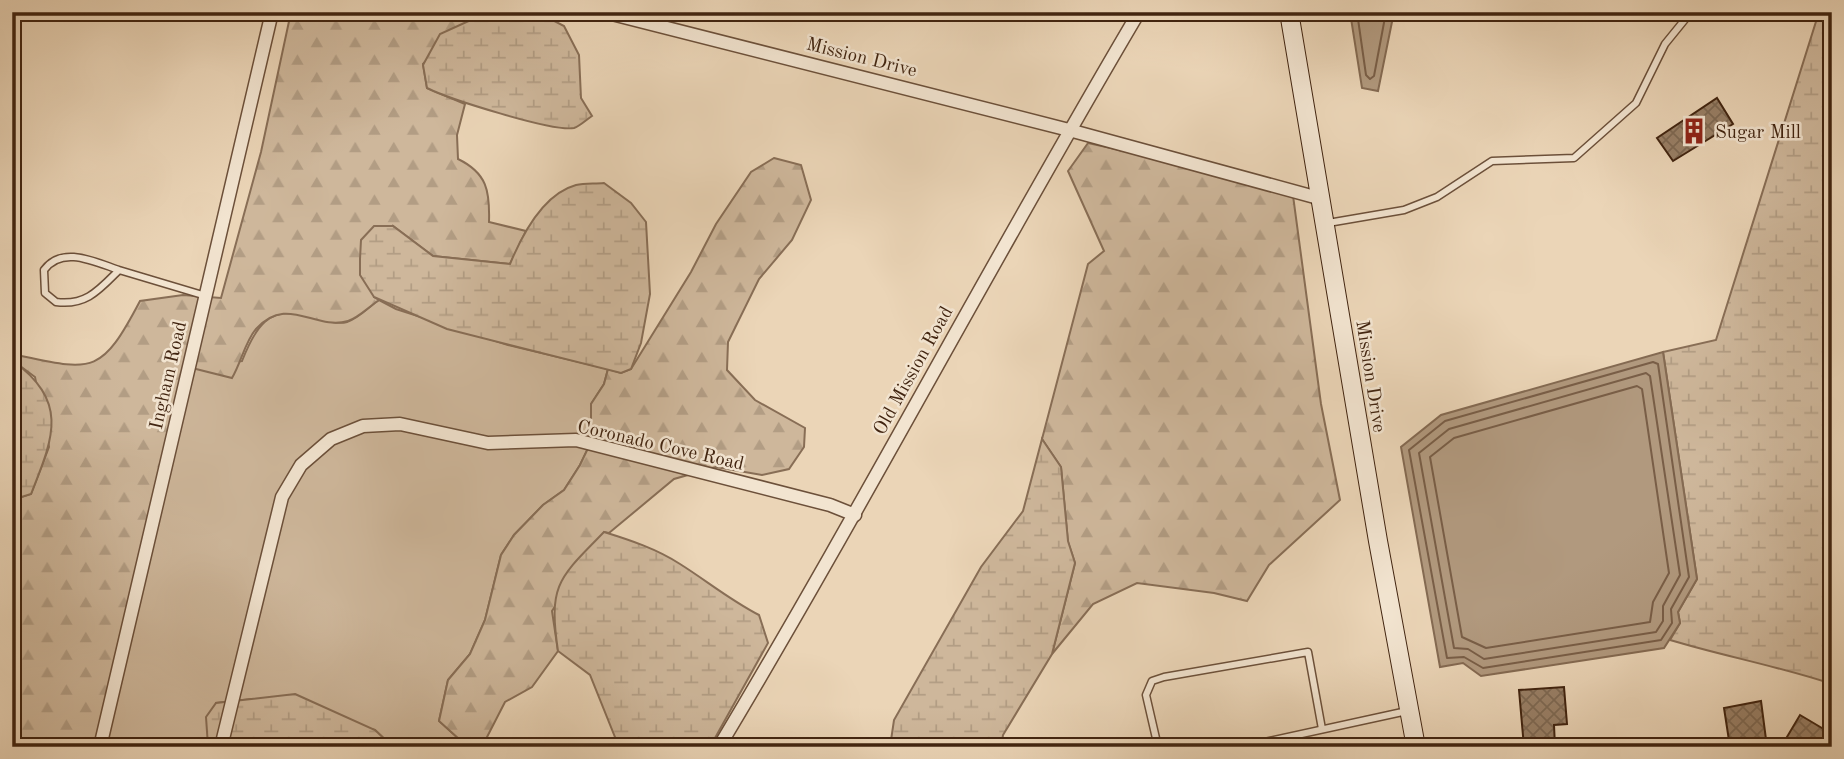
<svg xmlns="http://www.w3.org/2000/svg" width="1844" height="759" font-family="'Old Standard TT',serif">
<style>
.grass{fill:#ceb79b;stroke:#886e56;stroke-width:2}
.forest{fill:url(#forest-firs);stroke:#886e56;stroke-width:2}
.wetland{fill:url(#wetland-marsh);stroke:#886e56;stroke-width:2}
.water{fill:#b1997e;stroke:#846a52;stroke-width:2}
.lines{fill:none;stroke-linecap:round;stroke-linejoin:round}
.shore{stroke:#795e47;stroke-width:2}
.building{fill:url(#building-cross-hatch);stroke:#412410;stroke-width:2}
.lane-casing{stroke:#6c503a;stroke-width:9}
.street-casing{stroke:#6c503a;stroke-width:15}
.secondary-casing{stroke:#412410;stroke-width:20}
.lane{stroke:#f2e4d0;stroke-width:6}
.street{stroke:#f2e4d0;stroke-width:12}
.secondary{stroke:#f2e4d0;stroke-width:18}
.labels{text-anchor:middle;stroke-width:5;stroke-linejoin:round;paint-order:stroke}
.street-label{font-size:19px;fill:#412410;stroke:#f2e4d0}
.poi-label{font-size:19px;fill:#412410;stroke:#f2e4d0;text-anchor:start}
</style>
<defs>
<pattern id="forest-firs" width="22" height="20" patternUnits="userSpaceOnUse" patternTransform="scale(1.75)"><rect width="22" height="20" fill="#ceb79b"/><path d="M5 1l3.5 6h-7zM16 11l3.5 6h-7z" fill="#b29d84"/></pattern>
<pattern id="wetland-marsh" width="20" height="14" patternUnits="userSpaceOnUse" patternTransform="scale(1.75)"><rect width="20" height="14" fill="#ceb79b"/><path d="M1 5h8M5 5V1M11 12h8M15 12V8" fill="none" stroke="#b29d84"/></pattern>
<pattern id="building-cross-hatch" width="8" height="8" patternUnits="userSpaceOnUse" patternTransform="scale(1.75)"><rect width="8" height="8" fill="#998067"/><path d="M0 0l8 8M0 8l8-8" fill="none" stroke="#7e6953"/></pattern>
</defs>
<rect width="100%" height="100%" fill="#ebd5b7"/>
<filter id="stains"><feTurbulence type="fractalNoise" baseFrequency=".00286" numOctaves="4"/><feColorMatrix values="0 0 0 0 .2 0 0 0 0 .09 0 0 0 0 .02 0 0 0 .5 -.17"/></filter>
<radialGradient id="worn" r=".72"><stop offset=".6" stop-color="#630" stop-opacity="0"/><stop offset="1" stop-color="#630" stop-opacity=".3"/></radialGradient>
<path class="grass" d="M379 300 396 309 508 345 608 369 604 384 591 404V442L580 465 564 490 543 505 514 535 501 555 485 620 470 654 448 680 439 721 459 739V747H393L375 730 252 699 216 703 209 747H103L188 367 242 361C255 328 268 304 309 316 320 319 336 325 347 322 358 319 370 306 379 300Z"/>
<g class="forest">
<path d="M291 12H473V19L423 64 427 88 465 104 457 135 458 159C487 173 490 191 489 222L526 231 510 264 433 256 393 226 374 297 379 300C370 306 358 318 348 321 315 331 287 294 256 329 245 342 241 363 232 378L188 367 103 747H12V500L31 494 49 447 35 377 12 360V354C93 371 100 377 140 301L183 295 221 298 261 152Z"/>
<polygon points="1088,143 1292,188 1321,404 1340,500 1269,565 1247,601 1214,593 1137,583 1093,604 1052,654 1075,563 1068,542 1061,467 1042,439 1088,264 1104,251 1068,171"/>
<polygon points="774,158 801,165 811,200 792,240 759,279 728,342 727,370 755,400 805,428 804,447 789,469 762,475 716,467 674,479 609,533 604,532 552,611 558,651 532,687 505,702 486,739 459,739 439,721 448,680 470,654 485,620 501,555 514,535 543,505 564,490 580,465 591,442 591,404 604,384 608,369 621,373 631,369 691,272 716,224 751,172"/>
</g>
<g class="wetland">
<path d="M1819 12H1832V684C1778 666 1723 656 1670 640L1680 623 1678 612 1697 579 1663 352 1716 340Z"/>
<path d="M503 14H541L564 26 579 55 581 98 592 116C587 119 580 126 574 128 553 132 449 99 427 88L423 65 440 34 473 19Z"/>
<path d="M604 183 631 203 646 222 650 294 641 343 631 369 621 373 447 329 374 297 360 275V259L361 240 374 226H393L433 256 510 264C522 235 543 194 576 185 585 183 595 184 604 183Z"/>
<path d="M12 360C69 402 54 436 31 494L12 500Z"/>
<polygon points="1042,439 1061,467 1068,541 1075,563 1052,654 1003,735 1001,747 890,747 894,720 981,567 1023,511"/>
<path d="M604 532C630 540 657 549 680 564 707 581 730 600 759 615L768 643 710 747H619L590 675 558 651C548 584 559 578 604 532Z"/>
<polygon points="295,694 375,730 393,747 208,746 206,717 216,703"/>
</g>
<g class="water">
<polygon points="1350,12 1394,12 1378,91 1362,88"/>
<polygon points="1663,352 1697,579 1678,612 1680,623 1664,648 1481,676 1463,663 1440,667 1401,447 1441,415"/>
</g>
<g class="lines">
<g class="shore">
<polyline points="1357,12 1366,75 1370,79 1374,76 1386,12"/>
<polygon points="1653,362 1658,364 1689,577 1671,609 1672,623 1661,640 1483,668 1464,657 1447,658 1409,450 1445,421"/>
<polygon points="1646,373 1650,376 1680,575 1663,606 1663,621 1656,632 1484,659 1468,649 1454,648 1419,453 1449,429"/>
<polygon points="1637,386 1642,389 1669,573 1653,602 1650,622 1486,648 1462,637 1430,457 1454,438"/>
</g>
</g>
<g class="building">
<polygon points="1717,98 1733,124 1673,161 1657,138"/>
<polygon points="1564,687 1567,724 1554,725 1555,747 1524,747 1519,690"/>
<polygon points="1761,701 1767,747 1730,747 1724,708"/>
<polygon points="1800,715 1832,734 1832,747 1781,747"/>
</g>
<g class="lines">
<g class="lane-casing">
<g id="lane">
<polyline points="1328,223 1404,210 1437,197 1492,161 1574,158 1636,103 1665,44 1691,12"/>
<path d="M119 270C95 262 62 245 44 270L45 293 56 302C86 306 99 290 119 270L206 296"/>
<polyline points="1158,747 1146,695 1152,681 1164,677 1308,652 1322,729"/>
<polyline points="1242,747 1407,711"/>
</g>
</g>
<g class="street-casing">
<g id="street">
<polyline points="604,12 1069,130 1322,199"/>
<polyline points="100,747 272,12"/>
<polyline points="221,747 282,497 301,465 331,439 363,426 400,424 488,443 576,440 830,505 855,515"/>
<path d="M719 747C864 505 995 255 1139 12"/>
</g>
</g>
<g class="secondary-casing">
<polyline id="secondary" points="1289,12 1378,541 1416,747"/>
</g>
<use href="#lane" class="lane"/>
<use href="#street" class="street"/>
<use href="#secondary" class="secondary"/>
</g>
<defs>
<g id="building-bare" transform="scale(2.1)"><path d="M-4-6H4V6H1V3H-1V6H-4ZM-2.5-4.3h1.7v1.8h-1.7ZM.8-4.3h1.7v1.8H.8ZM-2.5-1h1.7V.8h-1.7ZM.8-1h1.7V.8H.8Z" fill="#8f2418" stroke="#f2e4d0" stroke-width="2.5" paint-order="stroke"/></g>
</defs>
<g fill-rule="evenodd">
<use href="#building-bare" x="1694" y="131"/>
</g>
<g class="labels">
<g class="street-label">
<text transform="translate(862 56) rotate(14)" y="7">Mission Drive</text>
<text transform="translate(912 370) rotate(-61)" y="7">Old Mission Road</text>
<text transform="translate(167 375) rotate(-77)" y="7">Ingham Road</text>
<text transform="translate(1372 376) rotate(81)" y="7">Mission Drive</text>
<text transform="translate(661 444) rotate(13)" y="7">Coronado Cove Road</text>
</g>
<g class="poi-label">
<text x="1715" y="138">Sugar Mill</text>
</g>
</g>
<rect width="1844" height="759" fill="none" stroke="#ebd5b7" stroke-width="42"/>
<rect x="14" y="14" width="1816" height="731" fill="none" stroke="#412410" stroke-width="3.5"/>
<rect x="21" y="21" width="1802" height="717" fill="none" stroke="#412410" stroke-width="2"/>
<rect width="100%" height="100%" filter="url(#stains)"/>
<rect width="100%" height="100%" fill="url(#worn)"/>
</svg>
